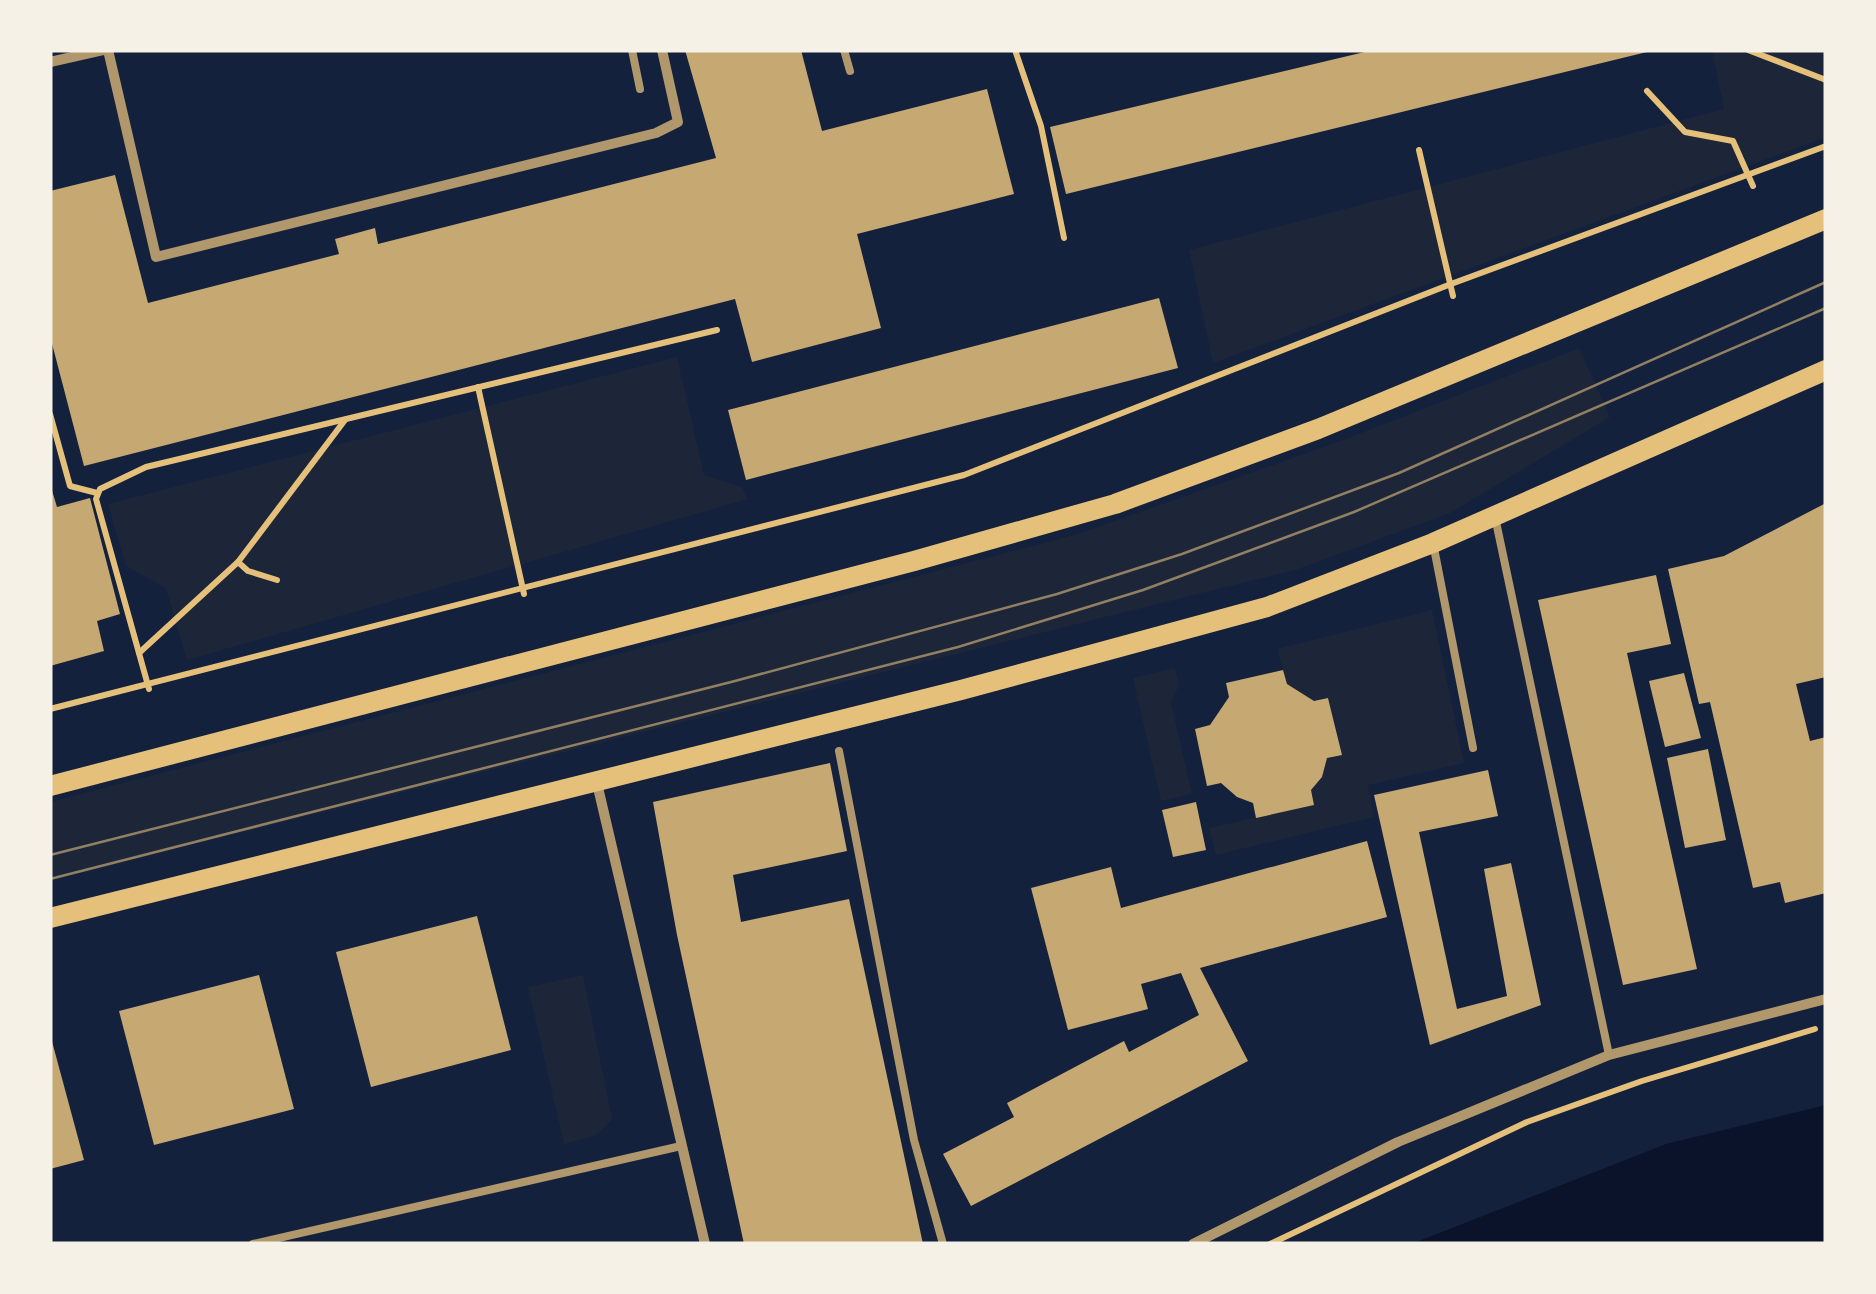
<svg xmlns="http://www.w3.org/2000/svg" width="1876" height="1294" font-family="'Public Sans',sans-serif">
<style>
.green{fill:#1d2539}
.water{fill:#0b132b}
.building{fill:#c6a872}
.lines{fill:none;stroke-linecap:round;stroke-linejoin:round}
.path{stroke:#e5c07b;stroke-width:6}
.service{stroke:#b1986c;stroke-width:8}
.minor{stroke:#b1986c;stroke-width:10}
.secondary{stroke:#e5c07b;stroke-width:20}
.tram{stroke:#918062;stroke-width:2.5}
</style>
<rect width="100%" height="100%" fill="#14213d"/>
<g class="green">
<polygon points="1712,50 1826,50 1826,137 1213,363 1189,250 1724,109"/>
<polygon points="1579,348 1610,417 1450,513 1298,569 50,880 50,802 1075,535 1338,442"/>
<polygon points="677,357 704,475 742,487 748,499 187,660 166,588 126,566 108,504"/>
<polygon points="1432,610 1464,763 1368,785 1374,817 1216,855 1209,828 1313,805 1311,790 1322,777 1327,758 1342,754 1329,698 1314,701 1287,684 1277,649"/>
<polygon points="1175,668 1179,685 1171,703 1192,794 1161,801 1133,678"/>
<polygon points="583,975 612,1119 597,1135 564,1144 528,987"/>
</g>
<polygon class="water" points="1826,1105 1826,1244 1411,1244 1666,1144"/>
<g class="building">
<polygon points="685,50 801,50 822,131 987,89 1014,194 857,234 881,328 752,362 735,299 84,466 50,336 50,191 115,175 148,303 339,254 335,239 375,228 378,244 716,158"/>
<polygon points="1373,50 1651,51 1066,194 1050,127"/>
<polygon points="1159,298 1178,368 746,480 728,410"/>
<polygon points="50,484 57,507 90,498 120,614 97,621 104,651 50,666"/>
<polygon points="1826,503 1826,677 1796,684 1810,741 1826,737 1826,893 1785,903 1780,882 1753,888 1710,702 1699,704 1668,569 1724,556"/>
<polygon points="1656,575 1671,644 1627,653 1697,969 1623,985 1538,600"/>
<polygon points="1283,670 1287,684 1314,701 1328,698 1342,755 1327,758 1322,777 1311,790 1314,805 1256,818 1253,803 1237,797 1221,783 1207,786 1195,729 1210,725 1229,697 1226,683"/>
<polygon points="1684,673 1701,738 1665,747 1649,681"/>
<polygon points="1708,749 1726,840 1685,848 1667,758"/>
<polygon points="830,763 847,851 733,875 741,922 849,899 923,1244 744,1244 677,935 653,802"/>
<polygon points="1488,770 1498,816 1419,832 1457,1009 1507,996 1484,869 1511,863 1541,1005 1430,1045 1374,795"/>
<polygon points="1196,802 1206,850 1173,857 1162,810"/>
<polygon points="1367,841 1387,917 1200,968 1248,1061 971,1206 943,1154 1014,1117 1007,1103 1124,1041 1129,1052 1199,1015 1181,973 1141,984 1148,1009 1068,1030 1031,888 1111,867 1121,908"/>
<polygon points="477,916 511,1050 371,1087 336,952"/>
<polygon points="259,975 294,1109 154,1145 119,1011"/>
<polygon points="50,1034 84,1160 50,1169"/>
</g>
<g class="lines">
<g class="path">
<polyline points="1015,50 1041,126 1064,238"/>
<polyline points="1748,50 1826,80"/>
<polyline points="1647,91 1685,132 1733,141 1753,186"/>
<polyline points="1419,150 1453,296"/>
<polyline points="478,387 524,594"/>
<polyline points="50,414 70,486 97,493"/>
<polyline points="238,562 248,571 277,580"/>
<polyline points="139,653 238,562 345,420"/>
<polyline points="149,689 96,499 100,489 146,467 717,330"/>
<polyline points="50,709 964,475 1451,284 1826,146"/>
<polyline points="1270,1244 1527,1122 1642,1081 1815,1029"/>
</g>
<g class="service">
<polyline points="632,50 640,89"/>
<polyline points="844,50 850,71"/>
<polyline points="1495,517 1609,1055"/>
<polyline points="1433,543 1473,748"/>
<polyline points="839,751 914,1140 943,1244"/>
<polyline points="253,1244 681,1146"/>
</g>
<g class="minor">
<polyline points="108,50 156,257 656,133 678,122 662,50"/>
<polyline points="50,62 103,50"/>
<polyline points="596,779 705,1244"/>
<polyline points="1193,1244 1398,1142 1609,1055 1826,999"/>
</g>
<g class="secondary">
<polyline points="50,786 914,561 1115,504 1318,429 1826,219"/>
<polyline points="50,918 961,690 1267,607 1433,543 1826,370"/>
</g>
<g class="tram">
<polyline points="50,855 735,681 1057,594 1182,554 1399,473 1826,282"/>
<polyline points="50,879 958,647 1143,590 1354,512 1826,308"/>
</g>
</g>
<rect width="1876" height="1294" fill="none" stroke="#f6f1e7" stroke-width="105"/>
</svg>
